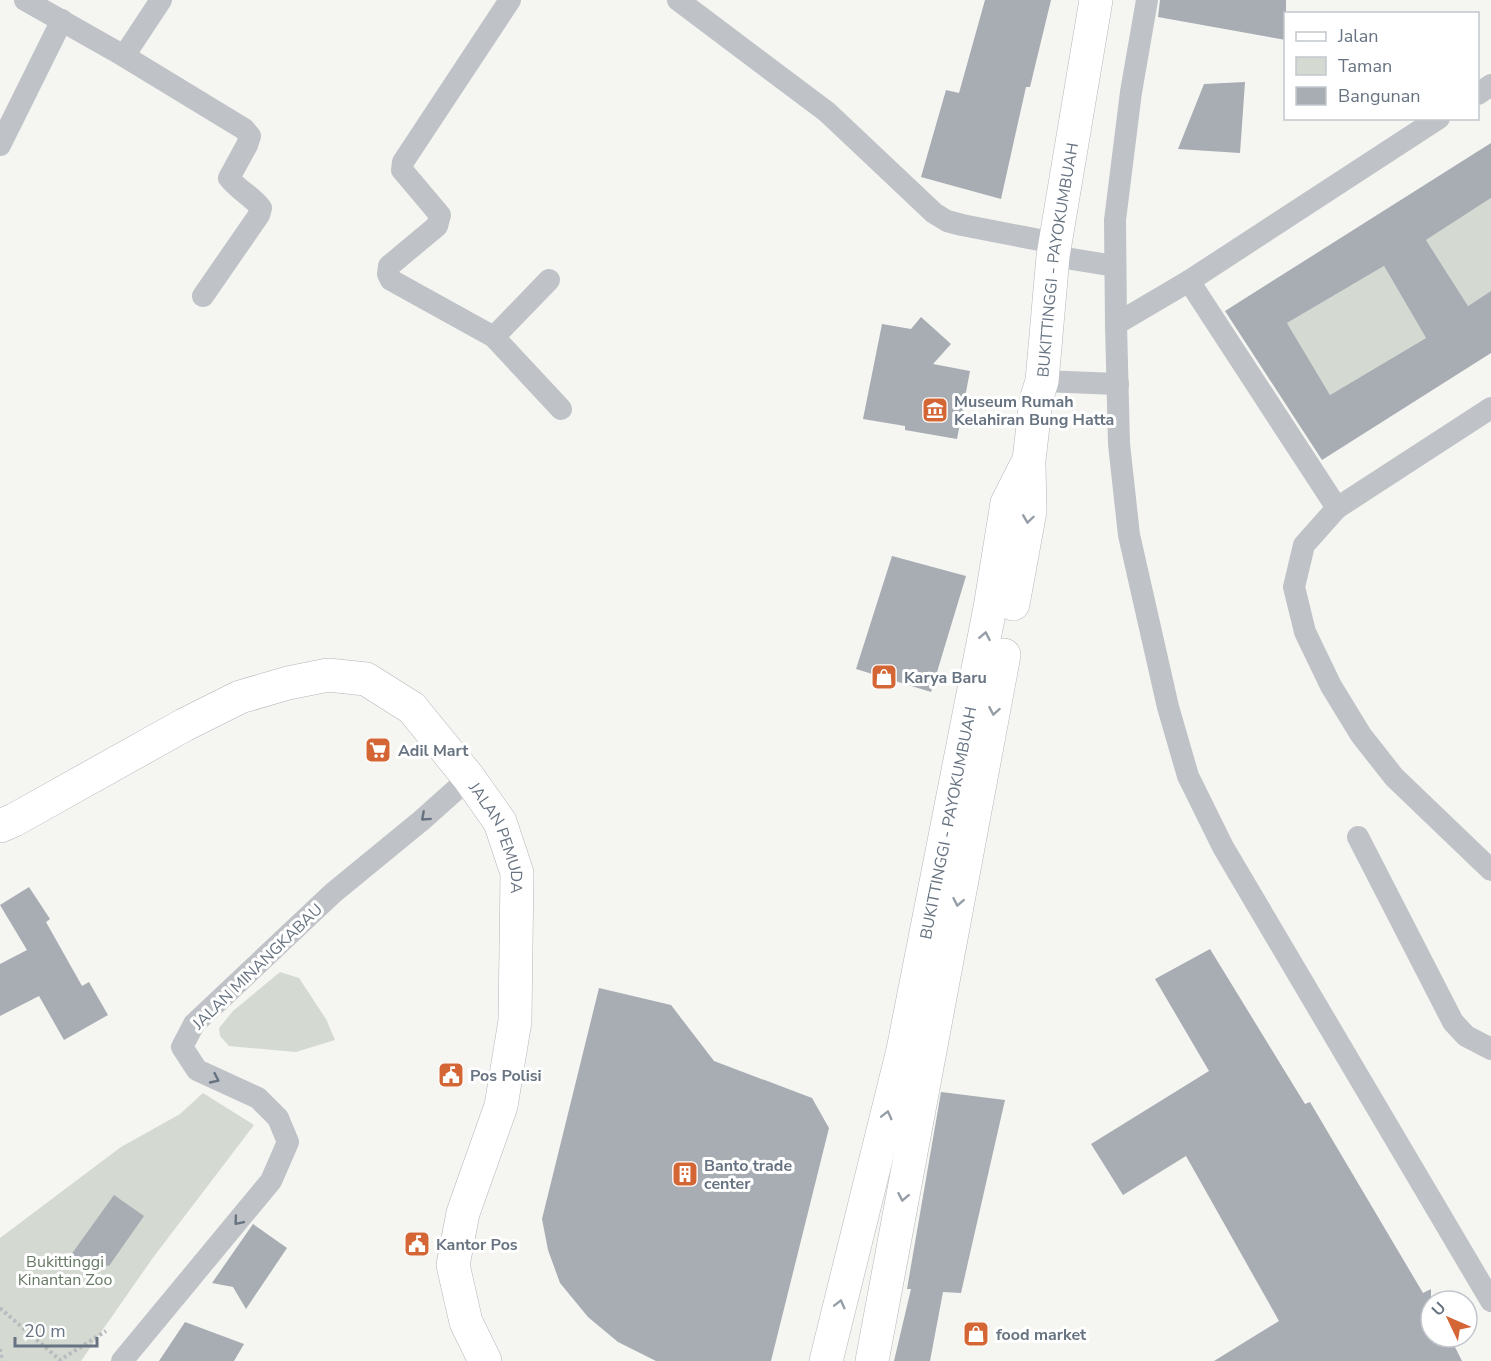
<svg xmlns="http://www.w3.org/2000/svg" width="1491" height="1361" font-family="'Nunito Sans',sans-serif">
<style>
.green{fill:#d4dad2}
.building{fill:#a7adb3;fill-rule:evenodd}
.lines{fill:none;stroke-linecap:round;stroke-linejoin:round}
.primary-casing{stroke:#b3b6ba;stroke-width:34}
.path{stroke:#b9bbbe;stroke-width:4;stroke-dasharray:3 3;stroke-linecap:butt}
.street{stroke:#bfc2c6;stroke-width:22}
.primary{stroke:#fff;stroke-width:33}
.oneway{stroke:#959da7}
.oneway2{stroke:#677381}
.labels{text-anchor:middle;stroke-width:6;stroke-linejoin:round;paint-order:stroke}
.street-label{font-size:16px;fill:#677381;stroke:#fff}
.poi-label{font-size:16px;font-weight:bold;fill:#677381;stroke:#fff;text-anchor:start}
.park-label{font-size:16px;fill:#677865;stroke:#fff}
</style>
<rect width="100%" height="100%" fill="#f5f5f2"/>
<g class="green">
<polygon points="1491,198 1491,291 1468,306 1426,240"/>
<polygon points="1384,266 1426,338 1330,395 1287,323"/>
<polygon points="280,972 299,978 326,1019 335,1040 296,1052 229,1046 220,1036 219,1028 233,1011"/>
<polygon points="203,1093 254,1125 152,1259 81,1361 0,1361 0,1238 121,1147 180,1114"/>
</g>
<g class="building">
<polygon points="985,0 1051,0 1030,87 1026,87 1001,199 921,177 946,90 959,93"/>
<polygon points="1160,0 1286,0 1286,40 1158,17"/>
<polygon points="1245,82 1240,153 1178,149 1204,84"/>
<path d="M1491 143V198L1426 240 1468 306 1491 291V353L1322 460 1225 311ZM1384 266 1426 338 1330 395 1287 323Z"/>
<polygon points="921,317 951,344 933,364 970,371 957,439 905,430 905,426 863,419 882,324 911,329"/>
<polygon points="892,556 966,576 931,692 856,669"/>
<polygon points="29,887 50,919 46,922 82,986 89,982 108,1015 64,1040 39,996 0,1016 0,964 27,950 0,905"/>
<polygon points="1210,949 1305,1104 1310,1102 1423,1293 1431,1289 1431,1337 1450,1337 1462,1361 1214,1361 1279,1321 1186,1156 1123,1195 1091,1144 1209,1071 1155,979"/>
<polygon points="599,988 671,1005 714,1061 812,1098 829,1128 771,1361 656,1361 618,1342 588,1317 560,1283 548,1250 542,1219"/>
<polygon points="941,1092 1005,1100 961,1293 943,1292 930,1361 894,1361 911,1289 907,1289"/>
<polygon points="114,1195 144,1216 109,1266 68,1259"/>
<polygon points="253,1224 287,1248 246,1309 233,1287 212,1283"/>
<polygon points="185,1322 244,1344 234,1361 159,1361"/>
</g>
<g class="lines">
<g class="primary-casing">
<g id="primary">
<polyline points="1013,604 1030,511 1029,465"/>
<path id="s1" d="M0 826 14 820 184 725 240 697 288 683 328 675 366 679 412 708 469 778 500 822 517 873 515 1021 501 1106 463 1213 453 1265 466 1322 485 1361"/>
<path id="s2" d="M826 1361 903 1050 990 608 1007 503 1029 460 1036 400 1042 381 1053 256 1096 0"/>
<polyline points="872,1361 1004,655"/>
</g>
</g>
<g class="path">
<polyline points="0,1308 60,1360 106,1331"/>
<polyline points="0,1349 2,1361"/>
</g>
<g class="street">
<polyline points="25,0 124,56 161,0"/>
<polyline points="510,0 403,162 402,170 440,215 437,226 389,266 388,274 391,280 494,337 561,409"/>
<polyline points="678,0 827,112 934,213 947,221 962,225 1055,243"/>
<polyline points="1147,0 1131,92 1115,220 1116,324 1119,444 1129,535 1168,707 1188,776 1223,847 1491,1301"/>
<path d="M124 56 244 129 250 136 247 145 229 178C238 190 252 196 261 208L259 215 203 296"/>
<polyline points="1478,94 1491,85"/>
<polyline points="0,145 62,20"/>
<polyline points="1053,256 1115,266"/>
<polyline points="1189,281 1337,508"/>
<polyline points="1116,324 1189,281 1439,118"/>
<polyline points="494,337 549,280"/>
<polyline points="1042,381 1118,384"/>
<polyline points="1491,408 1337,508 1304,545 1294,587 1305,632 1331,686 1361,735 1394,777 1491,870"/>
<polyline points="1358,837 1453,1022 1466,1036 1491,1049"/>
<polyline points="122,1361 271,1181 288,1142 278,1118 258,1098 197,1070 182,1047 194,1024 333,893 422,820 469,778"/>
</g>
<use href="#primary" class="primary"/>
</g>
<defs><path id="oneway-chevron" d="M-2-3.5L2.5 0L-2 3.5" fill="none" stroke-width="1.6" stroke-linecap="round" stroke-linejoin="round" transform="scale(1.5)"/></defs>
<g class="oneway">
<use href="#oneway-chevron" transform="translate(1028 519) rotate(98)"/>
<use href="#oneway-chevron" transform="translate(985 636) rotate(-79)"/>
<use href="#oneway-chevron" transform="translate(994 711) rotate(100)"/>
<use href="#oneway-chevron" transform="translate(958 902) rotate(101)"/>
<use href="#oneway-chevron" transform="translate(887 1115) rotate(-76)"/>
<use href="#oneway-chevron" transform="translate(903 1197) rotate(101)"/>
<use href="#oneway-chevron" transform="translate(840 1304) rotate(-76)"/>
</g>
<g class="oneway2">
<use href="#oneway-chevron" transform="translate(425 817) rotate(138)"/>
<use href="#oneway-chevron" transform="translate(215 1079) rotate(25)"/>
<use href="#oneway-chevron" transform="translate(238 1221) rotate(130)"/>
</g>
<defs>
<g id="museum-square" transform="scale(1.35)"><rect x="-9" y="-9" width="18" height="18" rx="4" fill="#d36634" stroke="#fff"/><path d="M0-6L6-3V-2H-6V-3ZM-5-1h2V3h-2ZM-1-1h2V3h-2ZM3-1h2V3H3ZM-6 4H6V6H-6Z" fill="#fff"/></g>
<g id="shop-square" transform="scale(1.35)"><rect x="-9" y="-9" width="18" height="18" rx="4" fill="#d36634" stroke="#fff"/><path d="M-5-2.5h2.3a2.7 3.5 0 0 1 5.4 0H5L5.5 6h-11ZM-1.5-2.5h3a1.5 2.3 0 0 0-3 0Z" fill="#fff"/></g>
<g id="supermarket-square" transform="scale(1.35)"><rect x="-9" y="-9" width="18" height="18" rx="4" fill="#d36634" stroke="#fff"/><path d="M-6-5.5h2.5l.6 2H6L4.5 2H-2.5L-4.4-4H-6ZM-1.5 3.2a1.3 1.3 0 1 0 .1 0ZM3 3.2a1.3 1.3 0 1 0 .1 0Z" fill="#fff"/></g>
<g id="civic-square" transform="scale(1.35)"><rect x="-9" y="-9" width="18" height="18" rx="4" fill="#d36634" stroke="#fff"/><path d="M-.6-6.5H3V-4.5H.6V-3L4-1V1h2V6H-6V1h2V-1L-.6-3ZM-1.2 2.5V6h2.4V2.5Z" fill="#fff"/></g>
<g id="building-square" transform="scale(1.35)"><rect x="-9" y="-9" width="18" height="18" rx="4" fill="#d36634" stroke="#fff"/><path d="M-4-6H4V6H1V3H-1V6H-4ZM-2.5-4.3h1.7v1.8h-1.7ZM.8-4.3h1.7v1.8H.8ZM-2.5-1h1.7V.8h-1.7ZM.8-1h1.7V.8H.8Z" fill="#fff"/></g>
</defs>
<g fill-rule="evenodd">
<use href="#museum-square" x="935" y="410"/>
<use href="#shop-square" x="884" y="677"/>
<use href="#supermarket-square" x="378" y="750"/>
<use href="#civic-square" x="451" y="1075"/>
<use href="#building-square" x="685" y="1174"/>
<use href="#civic-square" x="417" y="1244"/>
<use href="#shop-square" x="976" y="1334"/>
</g>
<g class="labels">
<g class="street-label">
<text dy="6" stroke="none"><textPath href="#s2" startOffset="1128">BUKITTINGGI - PAYOKUMBUAH</textPath></text>
<text dy="6" stroke="none"><textPath href="#s2" startOffset="552">BUKITTINGGI - PAYOKUMBUAH</textPath></text>
<text dy="6" stroke="none"><textPath href="#s1" startOffset="614">JALAN PEMUDA</textPath></text>
<text transform="translate(257 966) rotate(-44)" y="6">JALAN MINANGKABAU</text>
</g>
<g class="poi-label">
<text x="954" y="407">Museum Rumah<tspan x="954" dy="18">Kelahiran Bung Hatta</tspan></text>
<text x="904" y="683">Karya Baru</text>
<text x="398" y="756">Adil Mart</text>
<text x="470" y="1081">Pos Polisi</text>
<text x="704" y="1171">Banto trade<tspan x="704" dy="18">center</tspan></text>
<text x="436" y="1250">Kantor Pos</text>
<text x="996" y="1340">food market</text>
</g>
<g class="park-label">
<text x="65" y="1267">Bukittinggi<tspan x="65" dy="18">Kinantan Zoo</tspan></text>
</g>
</g>
<rect x="1284" y="12" width="195" height="108" fill="#ffffff" stroke="#c2c7cd" stroke-width="1.5"/>
<rect x="1296" y="32" width="30" height="9" fill="#ffffff" stroke="#c2c7cd" stroke-width="1.5"/>
<text x="1338" y="42" font-size="18" fill="#677381">Jalan</text>
<rect x="1296" y="57" width="30" height="18" fill="#d4dad2" stroke="#c2c7cd" stroke-width="1.5"/>
<text x="1338" y="72" font-size="18" fill="#677381">Taman</text>
<rect x="1296" y="87" width="30" height="18" fill="#a7adb3" stroke="#c2c7cd" stroke-width="1.5"/>
<text x="1338" y="102" font-size="18" fill="#677381">Bangunan</text>
<g transform="translate(1449 1319) rotate(314)"><circle r="28" fill="#ffffff" stroke="#c2c7cd" stroke-width="1.5"/>
<path d="M0-4.5L10 22L0 15L-10 22Z" fill="#d36634"/>
<text y="-9" font-size="16" font-weight="bold" text-anchor="middle" fill="#677381">U</text>
</g>
<path d="M15 1337v9h82v-9" fill="none" stroke="#677381" stroke-width="3"/>
<text x="24" y="1337" font-size="18" fill="#677381" stroke="#ffffff" stroke-width="4.5" paint-order="stroke">20 m</text>
</svg>
